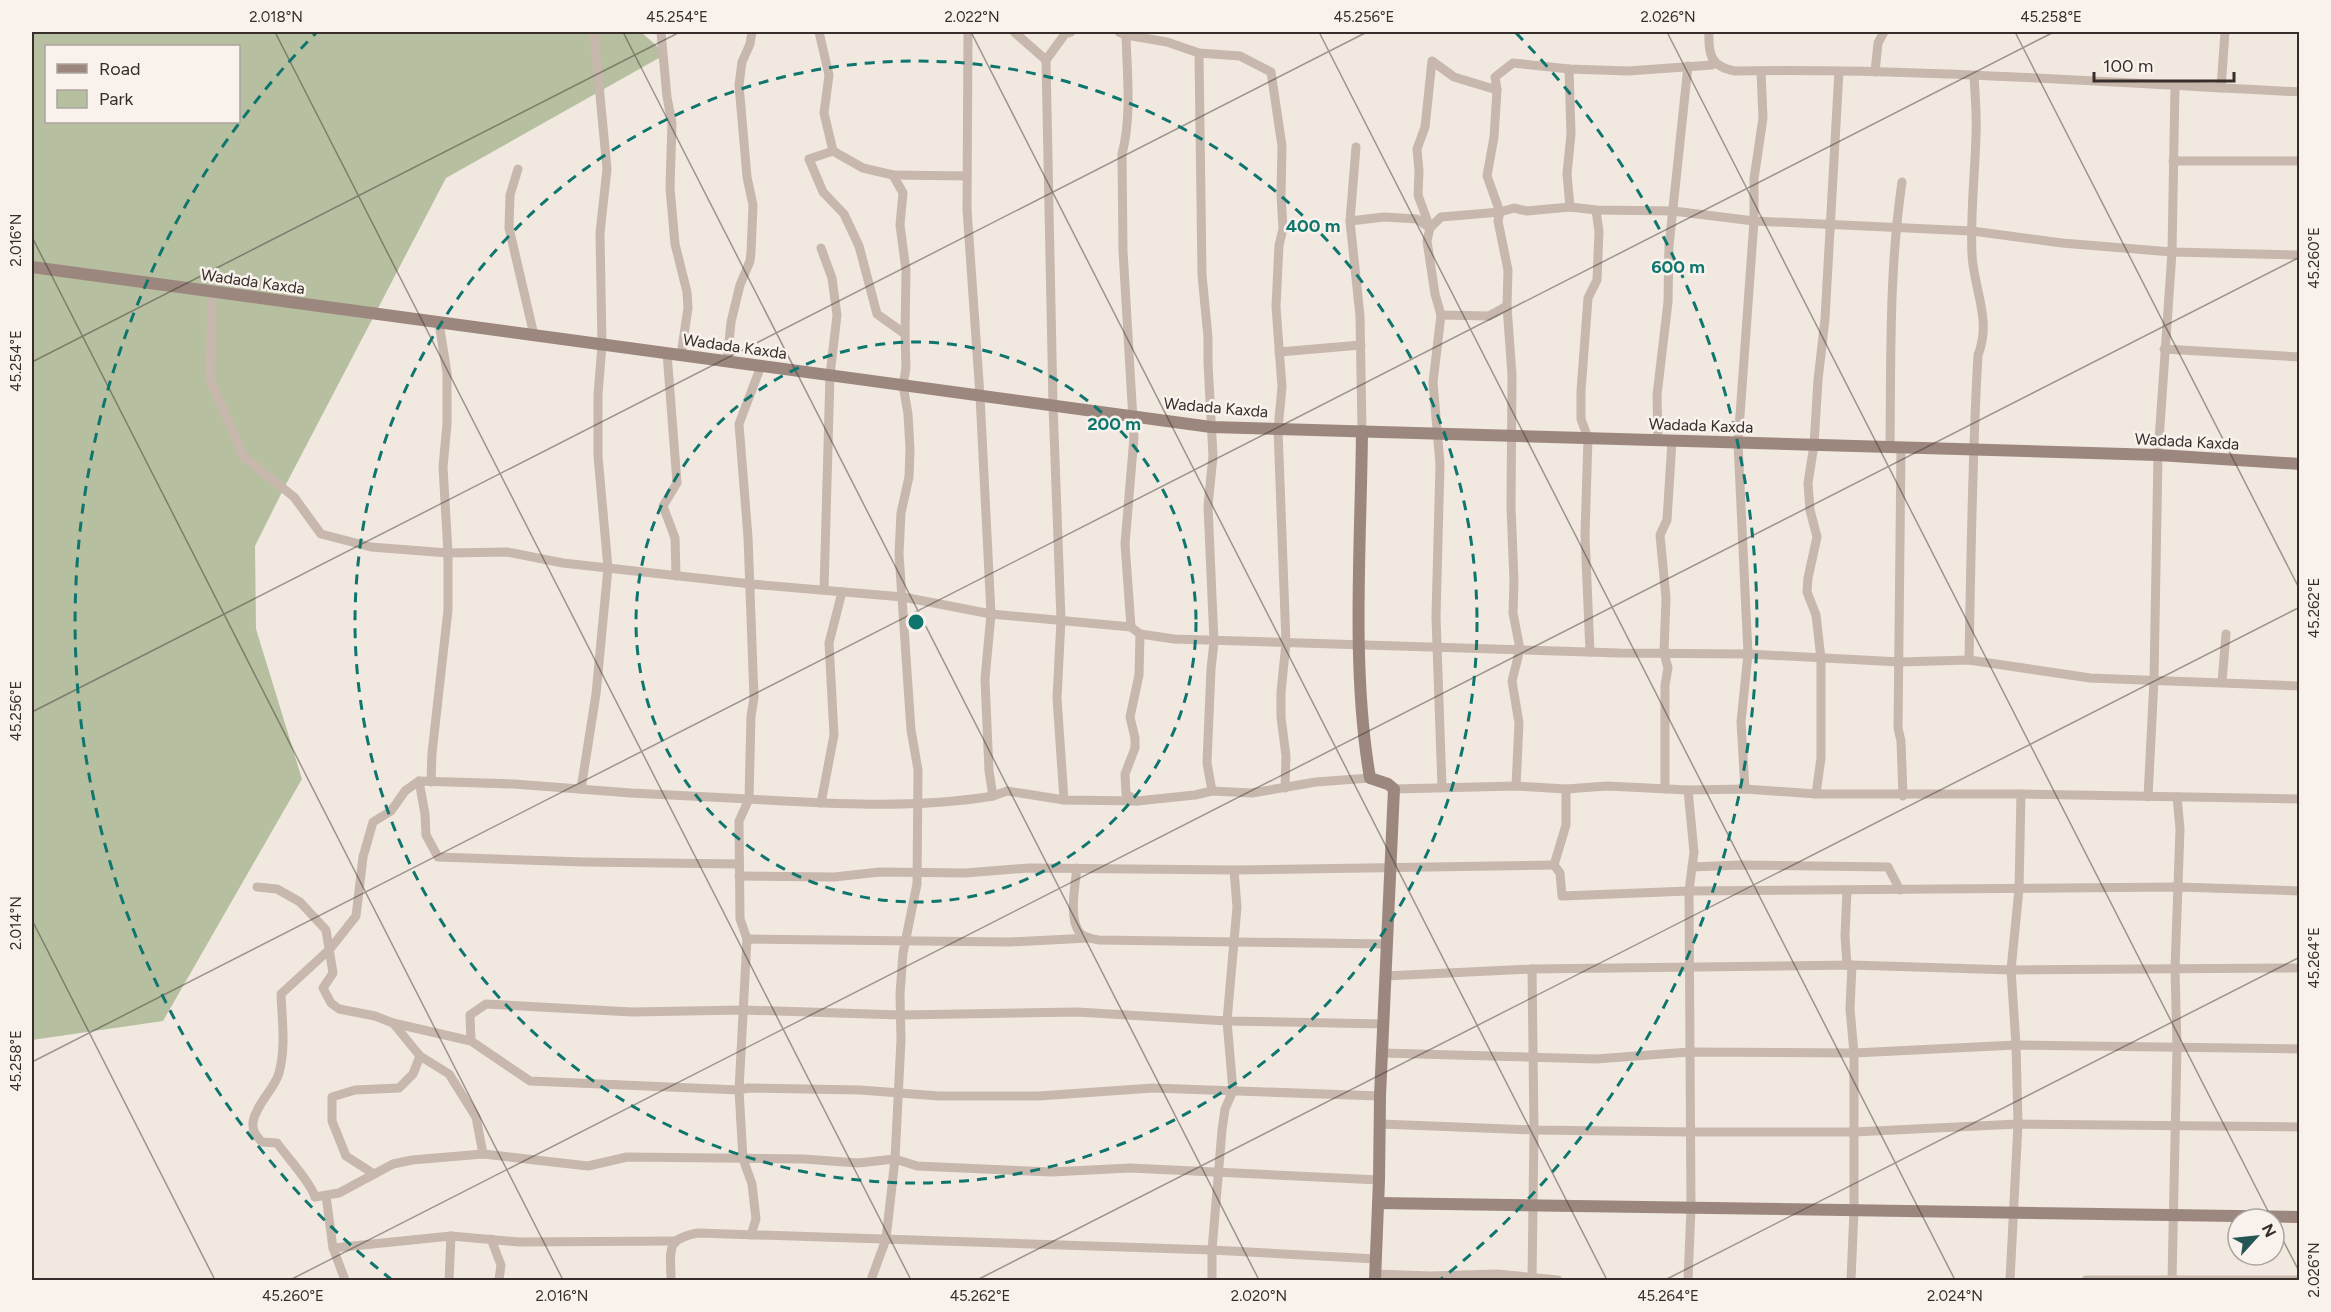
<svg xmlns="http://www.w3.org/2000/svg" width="2331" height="1312" font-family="Figtree,sans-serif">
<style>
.green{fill:#b7bfa1;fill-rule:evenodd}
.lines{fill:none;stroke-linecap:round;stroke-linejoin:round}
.street{stroke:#c8b7ac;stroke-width:9}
.secondary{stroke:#9c877e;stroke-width:12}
.ticks{fill:none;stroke:#372e2b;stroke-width:1.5;stroke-opacity:0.45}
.ring{fill:none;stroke:#0f766e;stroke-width:3;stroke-dasharray:10 8}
.labels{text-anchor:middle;stroke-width:5;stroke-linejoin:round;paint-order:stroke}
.street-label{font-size:16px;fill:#372e2b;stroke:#f9f2ec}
.centre{fill:#0f766e;stroke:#f9f2ec;stroke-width:3}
.ring-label{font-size:18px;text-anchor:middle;font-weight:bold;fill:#0f766e;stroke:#f9f2ec;stroke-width:5;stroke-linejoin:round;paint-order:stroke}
.neatline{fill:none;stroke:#372e2b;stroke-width:2}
.ticks-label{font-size:15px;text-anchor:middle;fill:#372e2b}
</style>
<rect width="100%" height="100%" fill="#f1e8e0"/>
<path class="green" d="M32 32H641L666 54 446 178 282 492 255 546 256 629 302 779 163 1021 32 1040ZM46 46H238V122H46Z"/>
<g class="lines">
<g class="street">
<polyline points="661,32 667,97 672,123 670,188 675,244 687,292 688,308 681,355"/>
<polyline points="819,32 829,75 824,113 833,151 863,168 893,175 903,193 900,225 906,270 905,334"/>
<polyline points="968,32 967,209 980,396 991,614 985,679 989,771 993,796 1007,791 1064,800 1137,801"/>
<polyline points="1014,32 1046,60 1053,405 1061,620 1057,698 1064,800"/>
<polyline points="1119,32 1126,35 1167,42 1199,53 1202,275 1208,337 1208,363 1213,456 1208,506 1214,642 1211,669 1207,763 1212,791"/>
<path d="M1709 32C1708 54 1711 67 1735 71 1923 68 2112 83 2300 92"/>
<path d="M1126 35C1127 73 1132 116 1122 154L1123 251 1134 437 1125 544 1131 627"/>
<polyline points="1199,53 1240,56 1271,72 1282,146 1281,195 1283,229 1279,245 1276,307 1282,387 1278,429 1286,643 1281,692 1281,717 1286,756 1285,788"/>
<polyline points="1046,60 1065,34 1071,32"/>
<polyline points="1569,69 1571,134 1567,174 1570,207"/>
<polyline points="1875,72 1878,43 1884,32"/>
<polyline points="2221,88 2225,32"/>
<polyline points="1497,90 1495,77 1513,63 1569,69 1628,71 1712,65 1713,60"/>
<polyline points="1356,147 1350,221 1360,316 1362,431"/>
<polyline points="833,151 809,159 823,192 844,214 859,246 877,314 905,334 906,368 903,385 908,414 910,449 909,477 901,513 899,554 911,730 918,770 917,884 903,953 900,994 901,1040 895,1159 886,1239 871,1280"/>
<polyline points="2173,161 2300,161"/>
<polyline points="518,169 510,195 509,228 534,335"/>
<polyline points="893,175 967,176"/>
<polyline points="1350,221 1384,217 1417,219 1430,228 1418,195 1419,171 1417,149 1425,127 1432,61 1454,77 1497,90 1494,137 1487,176 1500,212 1498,221 1508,270 1507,306 1512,375 1511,507 1514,581 1513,613 1520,649 1512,681 1519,723 1516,786"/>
<polyline points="821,248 832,278 837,315 830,375 824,590"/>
<polyline points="212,292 210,380 244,457 294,497 321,534 371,547 448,553 507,552 563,563 751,584 903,597 991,614 1131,627 1140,634 1174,639 1619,653 1748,654 1900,662 1969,660 2090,678 2300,686"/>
<polyline points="1441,315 1489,316 1507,306"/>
<polyline points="2164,349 2300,357"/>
<polyline points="1279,352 1361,345"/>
<polyline points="667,353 677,483 663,506 675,538 676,576"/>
<polyline points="727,362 731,322 740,285 750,261 751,252 753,205 747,177 739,85 742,62 750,44 752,32"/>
<path d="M761 366 739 424 748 537 754 698 751 716 749 799C828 804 916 809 993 796"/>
<polyline points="1658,440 1657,395 1668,302 1669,246 1688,66"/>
<path d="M1890 447C1891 358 1889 270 1902 182"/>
<polyline points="1901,448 1898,728 1901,741 1903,796"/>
<polyline points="1140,634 1139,675 1130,717 1135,738 1135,748 1125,774 1126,794 1137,801 1195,795 1212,791 1252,793 1316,782 1370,778"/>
<polyline points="1590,652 1585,535 1588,438 1581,419 1581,391 1588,298 1597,280 1599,232 1596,210"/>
<path d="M1969 660C1971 558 1972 457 1978 355 1992 320 1974 290 1972 255 1970 215 1975 175 1976 135 1977 116 1975 95 1974 75"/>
<polyline points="2222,682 2226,634"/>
<polyline points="419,781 425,814 426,835 438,857 584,862 739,864"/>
<polyline points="431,782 432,753 448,610 448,553 443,467 447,424 447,373 439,323"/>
<polyline points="1442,787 1436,617 1440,464 1433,382 1441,315 1435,294 1427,241 1430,228 1441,217 1500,212 1514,208 1527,211 1570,207 1596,210 1673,211 1754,221 1972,231 2062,243 2172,252 2300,255"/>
<polyline points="581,789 596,694 608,568 598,456 598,395 602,345 600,233 607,169 594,32"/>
<polyline points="1394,789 1516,786 1566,789 1607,786 1688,790 1745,789 1816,794 2021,794 2300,799"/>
<polyline points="1566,789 1566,825 1554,865 1560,873 1562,896 1689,891 2178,887 2300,891"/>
<polyline points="1665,789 1665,685 1668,668 1664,653 1666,598 1660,535 1667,520 1672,441"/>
<polyline points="1745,789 1741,722 1748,654 1738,443 1754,221 1754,179 1763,118 1761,71"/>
<polyline points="1816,794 1821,758 1821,659 1816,615 1807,592 1808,578 1817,537 1810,510 1808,483 1814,445 1818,380 1825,319 1839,71"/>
<polyline points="2148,797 2154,680 2158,455 2172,252 2175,86"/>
<polyline points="821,803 834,735 829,643 842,592"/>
<polyline points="1692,867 1740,865 1888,867 1900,890"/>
<path d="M1077 868C1075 885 1068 922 1081 934 1086 938 1093 939 1099 940L1387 944"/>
<polyline points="739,876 834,877 880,872 965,873 1029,868 1234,870 1554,865"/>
<polyline points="257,887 277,889 300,902 326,930 333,973 323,988 331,1003 339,1009 375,1016 393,1023 420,1056 449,1074 476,1117 483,1154"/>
<polyline points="747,939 1010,942 1089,938"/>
<polyline points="1847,965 1845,936 1847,890"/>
<polyline points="1385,976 1532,969 1852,965 2011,970 2300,968"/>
<path d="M393 1023 471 1041 530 1081 739 1090 747 939 740 919 739 821 749 799 631 793 514 784 419 781 405 791 391 811 373 822 363 857 356 916 330 949 281 994C282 1019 286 1048 279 1073 274 1090 256 1104 253 1122 252 1131 256 1136 262 1142L277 1143C287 1157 311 1183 315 1197L339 1193 393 1164 412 1160 483 1154 588 1166 627 1157 804 1159 858 1163 895 1159 917 1166 1051 1172 1130 1168 1379 1180"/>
<polyline points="471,1041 470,1015 486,1004 632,1012 743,1010 901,1015 1077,1012 1227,1021 1384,1024"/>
<polyline points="1383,1053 1596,1059 1689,1052 1854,1053 2016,1045 2300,1049"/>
<polyline points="1381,1124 1534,1130 1690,1132 1854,1132 2018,1124 2300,1127"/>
<polyline points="374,1174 346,1156 332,1121 332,1097 355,1090 399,1088 413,1074 420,1056"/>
<polyline points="326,1196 333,1248 345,1280"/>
<polyline points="751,1235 756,1219 752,1184 743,1159 739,1090 748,1088 860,1090 939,1096 1039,1096 1153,1088 1380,1096"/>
<polyline points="491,1239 501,1265 499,1280"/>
<polyline points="333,1248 451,1236 519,1242 674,1241"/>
<polyline points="1375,1274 1431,1276 1497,1274 1558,1280"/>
<polyline points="449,1280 451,1236"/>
<path d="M671 1280C671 1251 664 1239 698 1233L1212 1250 1376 1259"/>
<polyline points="1212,1280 1212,1250 1222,1130 1225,1109 1233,1091 1227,1021 1237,907 1234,870"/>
<polyline points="1532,1280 1534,1130 1532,969"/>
<polyline points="1688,1280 1691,1208 1689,891 1694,852 1688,790"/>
<polyline points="1851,1280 1854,1210 1854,1053 1850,1009 1852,965"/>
<polyline points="2010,1280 2018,1124 2016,1045 2011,970 2019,889 2021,794"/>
<polyline points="2086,1280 2300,1280"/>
<polyline points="2172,1280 2177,1047 2175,969 2180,829 2177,797"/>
</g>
<g class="secondary">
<polyline points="32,267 1211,427 2158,455 2300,464"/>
<path d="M1362 431C1361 544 1351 667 1370 778L1388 784 1394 789 1380 1096 1379 1180 1375 1280"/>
<polyline points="1378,1203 2300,1217"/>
</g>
</g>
<path class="ticks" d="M275 32 911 1280M623 32 1259 1280M971 32 1607 1280M1319 32 1955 1280M1667 32 2272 1219M2015 32 2300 590M32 237 563 1280M32 362 680 32M32 712 1367 32M32 920 215 1280M32 1062 2054 32M2274 1223 2300 1273M290 1280 2300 257M977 1280 2300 607M1665 1280 2300 957"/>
<g class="ring">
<circle cx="916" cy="622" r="280"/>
<circle cx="916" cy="622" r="561"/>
<path d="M392 1280A841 841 0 0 1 316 33M1516 33A841 841 0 0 1 1440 1280"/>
</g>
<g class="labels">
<g class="street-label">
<text transform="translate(253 281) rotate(8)" y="6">Wadada Kaxda</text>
<text transform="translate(735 346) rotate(8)" y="6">Wadada Kaxda</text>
<text transform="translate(1216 407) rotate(5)" y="6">Wadada Kaxda</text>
<text transform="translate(1701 425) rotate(2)" y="6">Wadada Kaxda</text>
<text transform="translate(2187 441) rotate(3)" y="6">Wadada Kaxda</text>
</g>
</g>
<circle cx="916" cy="622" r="9" class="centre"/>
<g class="ring-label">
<text x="1313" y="232">400 m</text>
<text x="1678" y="273">600 m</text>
<text x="1114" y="430">200 m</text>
</g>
<rect width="2331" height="1312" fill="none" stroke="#f9f2ec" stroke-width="66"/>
<rect x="45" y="45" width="195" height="78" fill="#f9f2ec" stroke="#aba49f" stroke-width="1.5"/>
<rect x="57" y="64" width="30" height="9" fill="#9c877e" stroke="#aba49f" stroke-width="1.5"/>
<text x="99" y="75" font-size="18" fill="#372e2b">Road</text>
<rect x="57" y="90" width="30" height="18" fill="#b7bfa1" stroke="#aba49f" stroke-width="1.5"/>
<text x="99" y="105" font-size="18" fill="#372e2b">Park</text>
<g transform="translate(2256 1237) rotate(63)"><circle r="28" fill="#f9f2ec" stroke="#aba49f" stroke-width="1.5"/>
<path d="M0-4.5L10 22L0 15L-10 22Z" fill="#235655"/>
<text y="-9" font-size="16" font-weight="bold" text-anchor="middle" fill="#372e2b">N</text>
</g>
<path d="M2094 72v9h140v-9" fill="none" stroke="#372e2b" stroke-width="3"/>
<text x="2103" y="72" font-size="18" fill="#372e2b" stroke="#f9f2ec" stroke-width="4.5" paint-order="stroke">100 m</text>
<rect x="33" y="33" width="2265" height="1246" class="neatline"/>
<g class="ticks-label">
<text x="276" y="22">2.018°N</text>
<text x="677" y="22">45.254°E</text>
<text x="972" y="22">2.022°N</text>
<text x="1364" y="22">45.256°E</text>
<text x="1668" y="22">2.026°N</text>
<text x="2051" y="22">45.258°E</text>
<text transform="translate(16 240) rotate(-90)" y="5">2.016°N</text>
<text transform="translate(2314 258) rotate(-90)" y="5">45.260°E</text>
<text transform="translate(16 361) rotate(-90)" y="5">45.254°E</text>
<text transform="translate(2314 608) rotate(-90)" y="5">45.262°E</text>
<text transform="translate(16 711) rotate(-90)" y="5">45.256°E</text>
<text transform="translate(16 923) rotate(-90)" y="5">2.014°N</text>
<text transform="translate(2314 958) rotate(-90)" y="5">45.264°E</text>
<text transform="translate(16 1061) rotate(-90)" y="5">45.258°E</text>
<text transform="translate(2314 1270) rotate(-90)" y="5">2.026°N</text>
<text x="293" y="1301">45.260°E</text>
<text x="562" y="1301">2.016°N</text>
<text x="980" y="1301">45.262°E</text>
<text x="1259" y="1301">2.020°N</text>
<text x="1668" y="1301">45.264°E</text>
<text x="1955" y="1301">2.024°N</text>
</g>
</svg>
